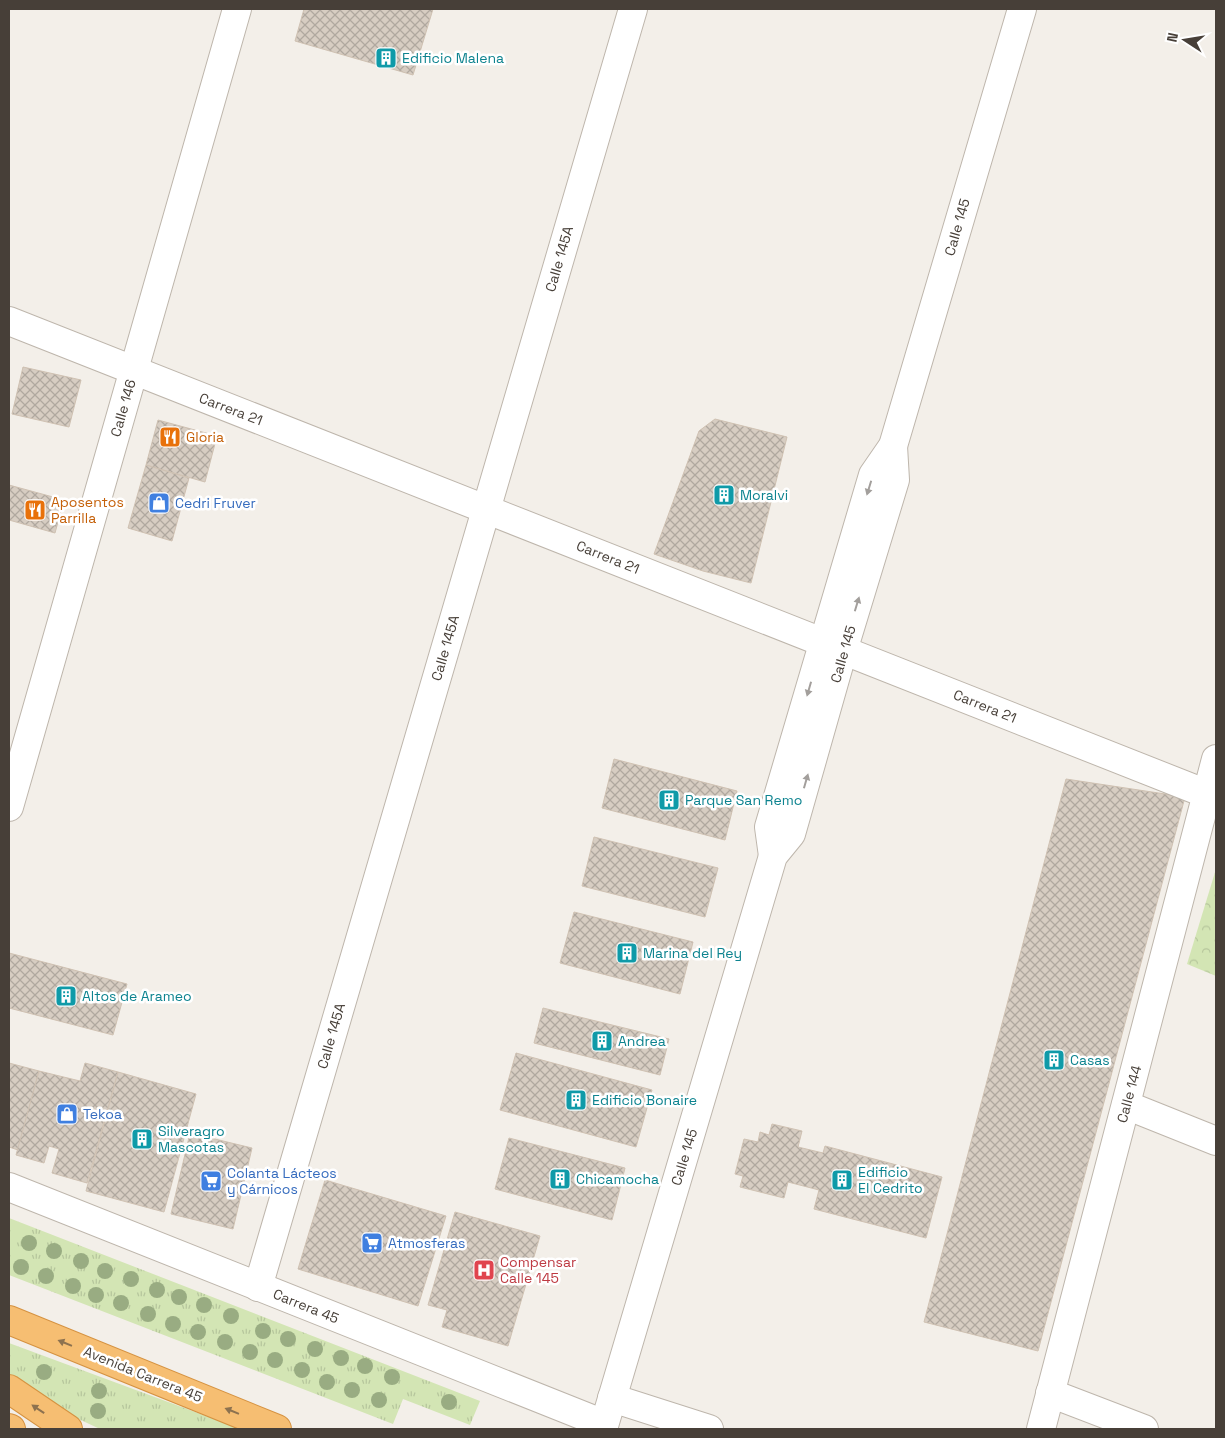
<svg xmlns="http://www.w3.org/2000/svg" width="1225" height="1438" font-family="'Space Grotesk',sans-serif">
<style>
.grass{fill:url(#grass-tufts)}
.park{fill:url(#park-crowns)}
.building{fill:url(#building-cross-hatch);stroke:#cfc1b2}
.lines{fill:none;stroke-linecap:round;stroke-linejoin:round}
.minor-casing{stroke:#beb6ac;stroke-width:30}
.highway-casing{stroke:#d59241;stroke-width:30}
.minor{stroke:#fff;stroke-width:28}
.highway{stroke:#f6be72;stroke-width:28}
.tree{fill:#99ac82}
.oneway{fill:#a39f9c}
.oneway2{fill:#8d724f}
.labels{text-anchor:middle;stroke-width:5;stroke-linejoin:round;paint-order:stroke}
.culture-label{font-size:14px;fill:#0d838f;stroke:#fff;text-anchor:start}
.street-label{font-size:14px;fill:#473f38;stroke:#fff}
.food-label{font-size:14px;fill:#c56008;stroke:#fff;text-anchor:start}
.shop-label{font-size:14px;fill:#366cbe;stroke:#fff;text-anchor:start}
.health-label{font-size:14px;fill:#be3a42;stroke:#fff;text-anchor:start}
</style>
<defs>
<pattern id="grass-tufts" width="24" height="20" patternUnits="userSpaceOnUse" patternTransform="scale(1.25)"><rect width="24" height="20" fill="#d3e5b4"/><path d="M3 7l-1-3M5 7V3M7 7l1-3M15 17l-1-3M17 17v-4M19 17l1-3" fill="none" stroke="#b6c69c"/></pattern>
<pattern id="park-crowns" width="20" height="18" patternUnits="userSpaceOnUse" patternTransform="scale(1.25)"><rect width="20" height="18" fill="#d3e5b4"/><path d="M2 6a3 3 0 1 1 6 0M12 15a3 3 0 1 1 6 0" fill="none" stroke="#b6c69c"/></pattern>
<pattern id="building-cross-hatch" width="8" height="8" patternUnits="userSpaceOnUse" patternTransform="scale(1.25)"><rect width="8" height="8" fill="#d7cdc2"/><path d="M0 0l8 8M0 8l8-8" fill="none" stroke="#b0a89f"/></pattern>
</defs>
<rect width="100%" height="100%" fill="#f3efe9"/>
<g class="grass">
<polygon points="9,1218 480,1401 470,1425 403,1399 393,1424 9,1275"/>
<polygon points="9,1343 241,1429 100,1429 57,1409 9,1375"/>
</g>
<polygon class="park" points="1216,869 1216,976 1187,964"/>
<g class="building">
<polygon points="304,9 433,9 413,75 295,41"/>
<polygon points="23,367 81,380 69,427 12,414"/>
<polygon points="715,419 787,437 751,583 703,571 654,554 699,431"/>
<polygon points="158,420 217,436 205,482 146,465"/>
<polygon points="146,465 189,478 172,541 128,528"/>
<polygon points="9,485 64,500 55,533 9,520"/>
<polygon points="614,759 737,791 725,840 602,808"/>
<polygon points="1066,779 1185,797 1038,1351 924,1322"/>
<polygon points="594,837 718,868 705,917 582,886"/>
<polygon points="574,912 693,942 680,994 560,963"/>
<polygon points="9,953 127,984 113,1035 9,1008"/>
<polygon points="543,1008 669,1039 660,1075 534,1043"/>
<polygon points="516,1053 652,1090 636,1147 500,1110"/>
<polygon points="9,1063 39,1071 18,1150 9,1147"/>
<polygon points="85,1063 118,1072 87,1183 52,1173 59,1149 49,1146 44,1163 16,1155 39,1071 80,1081"/>
<polygon points="118,1072 196,1094 164,1212 86,1191"/>
<polygon points="772,1124 802,1131 798,1147 823,1153 825,1146 942,1177 926,1238 814,1209 819,1190 788,1182 784,1198 740,1187 743,1176 735,1174 744,1139 758,1142 760,1132 769,1135"/>
<polygon points="190,1133 252,1148 233,1229 171,1214"/>
<polygon points="509,1138 625,1168 612,1220 495,1189"/>
<polygon points="325,1180 446,1216 418,1306 298,1269"/>
<polygon points="455,1212 540,1236 508,1346 442,1327 447,1310 428,1305"/>
</g>
<g class="lines">
<g class="minor-casing">
<g id="minor">
<polyline points="9,321 1207,794"/>
<polyline points="9,807 237,9"/>
<polyline points="773,856 769,827 873,475 893,446 1022,9"/>
<polyline points="1126,1105 1216,1141"/>
<polyline points="9,1187 604,1424"/>
<polyline points="258,1287 633,9"/>
<polyline points="1050,1393 1144,1429"/>
<polyline points="612,1398 709,1429"/>
<polyline points="603,1429 773,856 791,834 843,651 895,480 893,446"/>
<polyline points="1041,1429 1216,759"/>
</g>
</g>
<g class="highway-casing">
<g id="highway">
<polyline points="9,1320 277,1429"/>
<polyline points="9,1389 68,1429"/>
<polyline points="9,1428 11,1429"/>
</g>
</g>
<use href="#minor" class="minor"/>
<use href="#highway" class="highway"/>
</g>
<g class="tree">
<circle cx="29" cy="1243" r="8"/>
<circle cx="54" cy="1251" r="8"/>
<circle cx="81" cy="1261" r="8"/>
<circle cx="21" cy="1267" r="8"/>
<circle cx="105" cy="1271" r="8"/>
<circle cx="46" cy="1276" r="8"/>
<circle cx="131" cy="1279" r="8"/>
<circle cx="73" cy="1286" r="8"/>
<circle cx="157" cy="1290" r="8"/>
<circle cx="96" cy="1295" r="8"/>
<circle cx="179" cy="1297" r="8"/>
<circle cx="121" cy="1303" r="8"/>
<circle cx="204" cy="1305" r="8"/>
<circle cx="148" cy="1314" r="8"/>
<circle cx="231" cy="1316" r="8"/>
<circle cx="173" cy="1324" r="8"/>
<circle cx="263" cy="1331" r="8"/>
<circle cx="198" cy="1332" r="8"/>
<circle cx="288" cy="1339" r="8"/>
<circle cx="225" cy="1342" r="8"/>
<circle cx="315" cy="1349" r="8"/>
<circle cx="250" cy="1352" r="8"/>
<circle cx="341" cy="1358" r="8"/>
<circle cx="275" cy="1360" r="8"/>
<circle cx="365" cy="1366" r="8"/>
<circle cx="302" cy="1370" r="8"/>
<circle cx="44" cy="1372" r="8"/>
<circle cx="392" cy="1377" r="8"/>
<circle cx="327" cy="1382" r="8"/>
<circle cx="352" cy="1390" r="8"/>
<circle cx="99" cy="1391" r="8"/>
<circle cx="379" cy="1400" r="8"/>
<circle cx="449" cy="1402" r="8"/>
<circle cx="98" cy="1411" r="8"/>
</g>
<defs><path id="oneway-solid" d="M-6-.8H1V-3.2L6.5 0L1 3.2V.8H-6Z" transform="scale(1.25)"/></defs>
<g class="oneway">
<use href="#oneway-solid" transform="translate(869 488) rotate(107)"/>
<use href="#oneway-solid" transform="translate(857 604) rotate(-73)"/>
<use href="#oneway-solid" transform="translate(809 689) rotate(106)"/>
<use href="#oneway-solid" transform="translate(806 781) rotate(-74)"/>
</g>
<g class="oneway2">
<use href="#oneway-solid" transform="translate(65 1343) rotate(-158)"/>
<use href="#oneway-solid" transform="translate(38 1409) rotate(-146)"/>
<use href="#oneway-solid" transform="translate(232 1411) rotate(-158)"/>
</g>
<defs>
<g id="building-square" transform="scale(1.125)"><rect x="-9" y="-9" width="18" height="18" rx="4" fill="#0f9aa8" stroke="#fff"/><path d="M-4-6H4V6H1V3H-1V6H-4ZM-2.5-4.3h1.7v1.8h-1.7ZM.8-4.3h1.7v1.8H.8ZM-2.5-1h1.7V.8h-1.7ZM.8-1h1.7V.8H.8Z" fill="#fff"/></g>
<g id="restaurant-square" transform="scale(1.125)"><rect x="-9" y="-9" width="18" height="18" rx="4" fill="#e8710a" stroke="#fff"/><path d="M-5-6h1v4h1v-4h1v4h1v-4h1v5L-1.5 .5V6h-2V.5L-5-1ZM5-6V6H3V1.5H1.5Q1.5-4 5-6Z" fill="#fff"/></g>
<g id="shop-square" transform="scale(1.125)"><rect x="-9" y="-9" width="18" height="18" rx="4" fill="#3f7fe0" stroke="#fff"/><path d="M-5-2.5h2.3a2.7 3.5 0 0 1 5.4 0H5L5.5 6h-11ZM-1.5-2.5h3a1.5 2.3 0 0 0-3 0Z" fill="#fff"/></g>
<g id="supermarket-square" transform="scale(1.125)"><rect x="-9" y="-9" width="18" height="18" rx="4" fill="#3f7fe0" stroke="#fff"/><path d="M-6-5.5h2.5l.6 2H6L4.5 2H-2.5L-4.4-4H-6ZM-1.5 3.2a1.3 1.3 0 1 0 .1 0ZM3 3.2a1.3 1.3 0 1 0 .1 0Z" fill="#fff"/></g>
<g id="hospital-square" transform="scale(1.125)"><rect x="-9" y="-9" width="18" height="18" rx="4" fill="#e0444e" stroke="#fff"/><path d="M-5-5h3v3.5h4V-5h3V5h-3V1.5h-4V5h-3Z" fill="#fff"/></g>
</defs>
<g fill-rule="evenodd">
<use href="#building-square" x="386" y="58"/>
<use href="#restaurant-square" x="170" y="437"/>
<use href="#building-square" x="724" y="495"/>
<use href="#shop-square" x="159" y="503"/>
<use href="#restaurant-square" x="35" y="510"/>
<use href="#building-square" x="669" y="800"/>
<use href="#building-square" x="627" y="953"/>
<use href="#building-square" x="66" y="996"/>
<use href="#building-square" x="602" y="1041"/>
<use href="#building-square" x="1054" y="1060"/>
<use href="#building-square" x="576" y="1100"/>
<use href="#shop-square" x="67" y="1114"/>
<use href="#building-square" x="142" y="1139"/>
<use href="#building-square" x="560" y="1179"/>
<use href="#building-square" x="842" y="1180"/>
<use href="#supermarket-square" x="211" y="1181"/>
<use href="#supermarket-square" x="372" y="1243"/>
<use href="#hospital-square" x="484" y="1270"/>
</g>
<g class="labels">
<g class="culture-label">
<text x="402" y="63">Edificio Malena</text>
<text x="740" y="500">Moralvi</text>
<text x="685" y="805">Parque San Remo</text>
<text x="643" y="958">Marina del Rey</text>
<text x="82" y="1001">Altos de Arameo</text>
<text x="618" y="1046">Andrea</text>
<text x="1070" y="1065">Casas</text>
<text x="592" y="1105">Edificio Bonaire</text>
<text x="158" y="1136">Silveragro<tspan x="158" dy="16">Mascotas</tspan></text>
<text x="858" y="1177">Edificio<tspan x="858" dy="16">El Cedrito</tspan></text>
<text x="576" y="1184">Chicamocha</text>
</g>
<g class="street-label">
<text transform="translate(957 227) rotate(-74)" y="5">Calle 145</text>
<text transform="translate(559 259) rotate(-74)" y="5">Calle 145A</text>
<text transform="translate(123 408) rotate(-74)" y="5">Calle 146</text>
<text transform="translate(231 409) rotate(21)" y="5">Carrera 21</text>
<text transform="translate(608 557) rotate(22)" y="5">Carrera 21</text>
<text transform="translate(445 648) rotate(-74)" y="5">Calle 145A</text>
<text transform="translate(843 654) rotate(-74)" y="5">Calle 145</text>
<text transform="translate(985 706) rotate(22)" y="5">Carrera 21</text>
<text transform="translate(331 1036) rotate(-74)" y="5">Calle 145A</text>
<text transform="translate(1129 1094) rotate(-75)" y="5">Calle 144</text>
<text transform="translate(684 1157) rotate(-73)" y="5">Calle 145</text>
<text transform="translate(306 1306) rotate(22)" y="5">Carrera 45</text>
<text transform="translate(143 1374) rotate(22)" y="5">Avenida Carrera 45</text>
</g>
<g class="food-label">
<text x="186" y="442">Gloria</text>
<text x="51" y="507">Aposentos<tspan x="51" dy="16">Parrilla</tspan></text>
</g>
<g class="shop-label">
<text x="175" y="508">Cedri Fruver</text>
<text x="83" y="1119">Tekoa</text>
<text x="227" y="1178">Colanta Lácteos<tspan x="227" dy="16">y Cárnicos</tspan></text>
<text x="388" y="1248">Atmosferas</text>
</g>
<g class="health-label">
<text x="500" y="1267">Compensar<tspan x="500" dy="16">Calle 145</tspan></text>
</g>
</g>
<rect width="1225" height="1438" fill="none" stroke="#473f38" stroke-width="20"/>
<g transform="translate(1185 40) rotate(282)" stroke="#ffffff" stroke-width="4" paint-order="stroke">
<path d="M0-4L9 19L0 12L-9 19Z" fill="#473f38"/>
<text y="-8" font-size="14" font-weight="bold" text-anchor="middle" fill="#473f38">N</text>
</g>
</svg>
